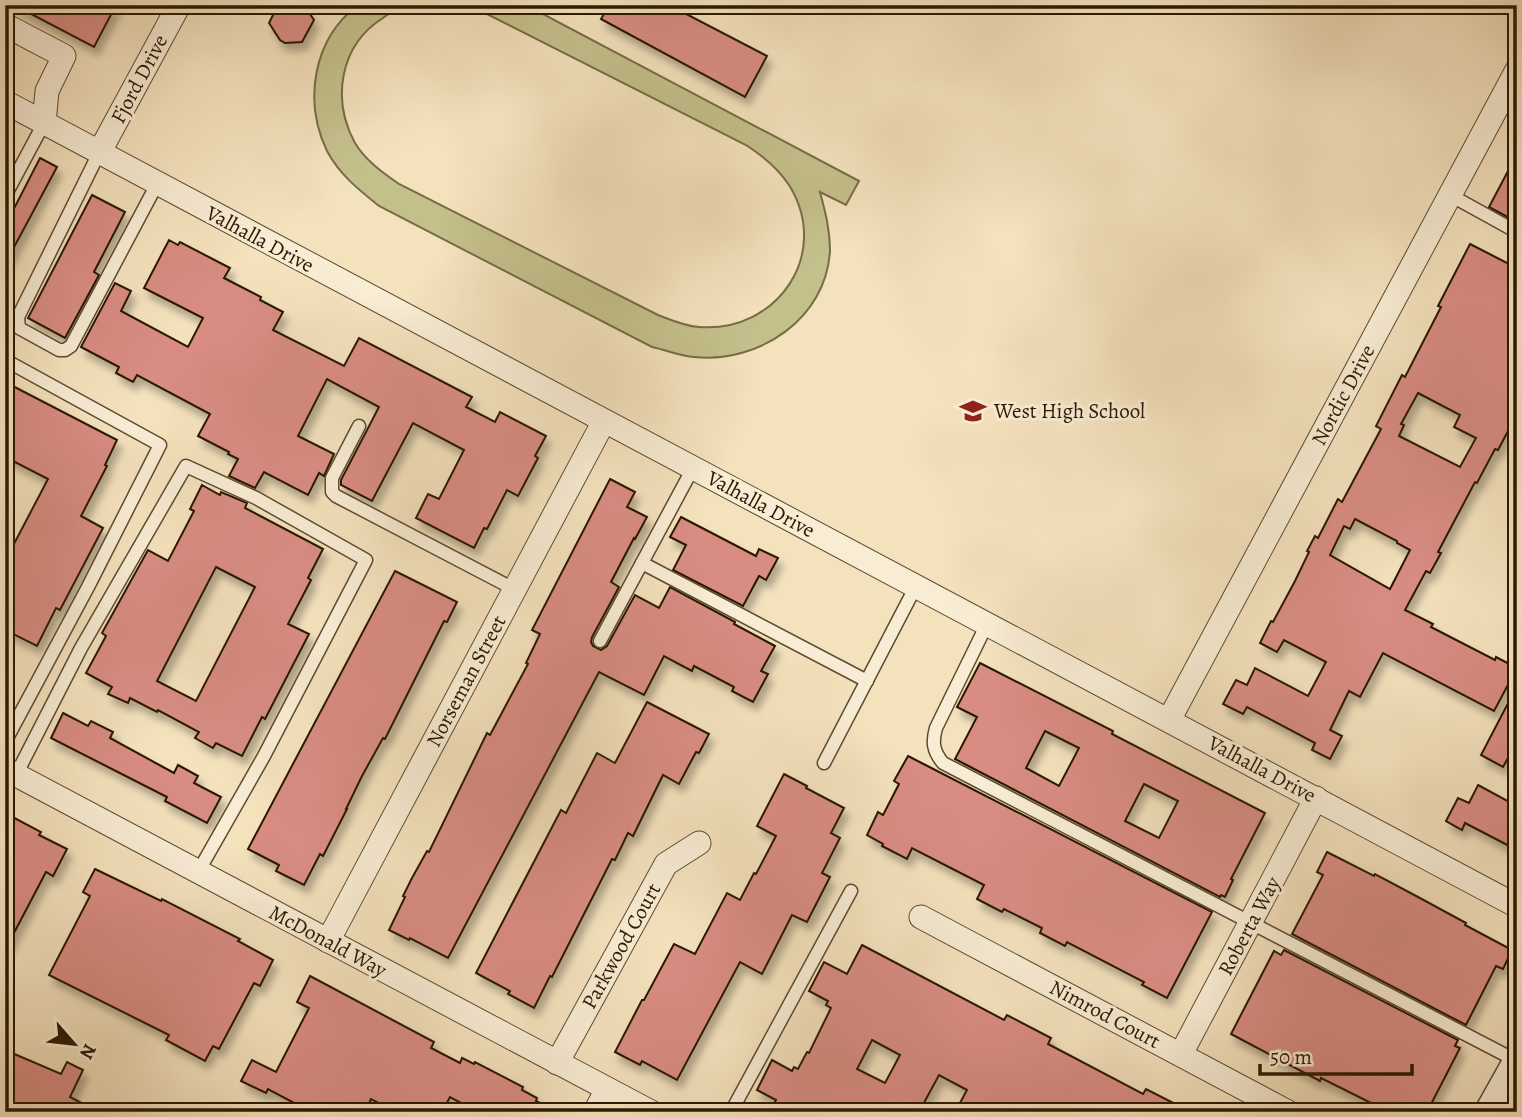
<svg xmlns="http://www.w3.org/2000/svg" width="1522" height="1117" font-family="Alegreya,serif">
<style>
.pitch{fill:#c4c08c;stroke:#776c46;stroke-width:2}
.building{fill:#d88c82;stroke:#2a1901;stroke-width:2;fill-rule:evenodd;filter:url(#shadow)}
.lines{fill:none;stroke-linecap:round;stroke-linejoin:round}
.service-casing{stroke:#5c4b30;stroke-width:15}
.minor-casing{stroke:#5c4b30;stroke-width:25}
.tertiary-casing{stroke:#5c4b30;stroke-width:31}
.service{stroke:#f8ecd4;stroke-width:12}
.minor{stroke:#f8ecd4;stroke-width:23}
.tertiary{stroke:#f8ecd4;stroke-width:28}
.labels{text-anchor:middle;stroke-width:6;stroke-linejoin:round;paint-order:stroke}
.street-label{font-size:21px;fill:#2a1901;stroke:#f8ecd4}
.poi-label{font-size:21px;fill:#2a1901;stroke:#f8ecd4;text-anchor:start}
</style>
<defs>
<filter id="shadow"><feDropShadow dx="4.5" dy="8" stdDeviation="3.5" flood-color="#0004"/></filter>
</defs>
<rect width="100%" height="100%" fill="#f4e2bd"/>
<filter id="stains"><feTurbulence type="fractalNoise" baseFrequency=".00286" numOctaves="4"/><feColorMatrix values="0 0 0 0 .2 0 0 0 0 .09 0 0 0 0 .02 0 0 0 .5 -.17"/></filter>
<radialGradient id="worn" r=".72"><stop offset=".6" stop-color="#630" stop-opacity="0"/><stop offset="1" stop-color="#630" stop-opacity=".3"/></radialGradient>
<path class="pitch" d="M358 5H413C408 7 402 7 397 9 392 11 387 15 383 18 340 45 331 99 355 143 365 160 383 173 399 184L658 315C671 320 684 326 699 327 777 333 832 254 789 185 778 168 763 156 746 145L485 13 465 5H526L859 181 846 205 820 192C825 211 830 229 830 250 827 318 759 364 694 357 680 356 666 350 652 347L379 206C359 190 339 174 327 151 303 101 313 39 358 5Z"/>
<g class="building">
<polygon points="14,5 116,5 94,47"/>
<polygon points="278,5 304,5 314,20 302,42 285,43 280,40 269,23"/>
<polygon points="609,5 669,5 767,56 745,97 601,19"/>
<polygon points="1517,154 1517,222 1489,207"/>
<polygon points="40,158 57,167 5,264 5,226"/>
<polygon points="92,195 125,212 94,272 99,275 65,338 28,318"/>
<polygon points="169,240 178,245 180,242 230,268 224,278 261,297 260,300 283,312 273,330 344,366 359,338 472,397 466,407 495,422 500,412 546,436 535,456 538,458 518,496 507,490 487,529 484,528 474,548 416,518 428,494 439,499 464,450 413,423 372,501 341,485 341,480 379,407 327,379 298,436 334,454 324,476 319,473 308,495 264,472 255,488 229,476 238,459 228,454 229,452 198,436 210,414 137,375 133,382 116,373 119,367 81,347 115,283 131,291 121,311 188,347 203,318 144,288"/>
<path d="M1470 244 1517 268V414L1498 450 1495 449 1477 483 1475 482 1438 552 1441 553 1430 573 1426 571 1405 610 1433 624 1431 627 1495 660 1496 657 1517 668 1494 711 1383 653 1360 697 1349 691 1330 730 1342 736 1330 759 1312 750 1315 743 1247 707 1243 714 1223 704 1236 680 1247 685 1255 668 1308 696 1326 662 1284 640 1277 652 1260 643 1271 621 1273 622 1295 581 1309 552 1307 551 1315 536 1318 538 1338 499 1342 502 1381 429 1376 426 1402 375 1405 377 1441 307 1438 306ZM1418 393 1460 415 1454 427 1476 438 1460 467 1399 436 1404 425 1401 424ZM1355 519 1397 541V543L1410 550 1390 589 1330 555 1344 526 1350 529Z"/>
<polygon points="5,382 117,440 105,465 107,466 81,516 103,528 60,610 56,608 37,646 5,630 5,561 48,479 5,457"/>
<polygon points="610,479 635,492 627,507 647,517 635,539 634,538 611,582 619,587 592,637 591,642 593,646 601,650 607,646 635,595 659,608 670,587 735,622 734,624 775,646 761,671 768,674 753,702 732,691 734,687 694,666 692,671 664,656 644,695 599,672 448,958 410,938 409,940 389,930 405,897 403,896 412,878 427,851 429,852 487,733 490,735 528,664 526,663 540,634 532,630"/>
<path d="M202 485 220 495 221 492 247 503 245 508 323 549 308 578 311 580 288 624 309 634 265 719 262 717 242 756 216 743 213 748 195 738 199 732 158 710 157 712 130 698 128 703 108 694 112 687 86 673 106 636 102 633 148 550 168 561 194 511 190 509ZM216 567 255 587 196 701 157 681Z"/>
<polygon points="681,517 756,556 759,549 778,558 766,580 759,576 743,606 673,570 686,545 670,537"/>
<polygon points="395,571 457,602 447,622 444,621 385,739 383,738 362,776 346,809 347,809 323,856 320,854 304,885 276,871 279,865 248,849"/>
<path d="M980 663 1113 731 1112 734 1265 813 1231 879 1233 880 1225 897 1221 895 1220 897 955 759 977 717 957 707ZM1045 731 1079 748 1059 786 1026 768ZM1144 784 1178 801 1159 838 1125 821Z"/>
<polygon points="1517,686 1517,762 1508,758 1503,767 1481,755"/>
<polygon points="647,702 709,734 699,753 696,752 679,784 663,775 633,836 628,833 615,860 612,859 552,977 550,976 534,1008 508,994 510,991 476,973 561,810 566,813 597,753 615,763"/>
<polygon points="63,713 88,726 91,721 113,732 110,738 174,773 178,765 198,776 194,783 221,797 207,823 165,801 167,797 51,738"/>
<polygon points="908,756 1212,912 1167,998 1142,985 1144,982 1067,942 1065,946 1040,933 1042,928 1004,909 1002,912 977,899 984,885 912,848 907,859 882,846 883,844 867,835 878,812 883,815 899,784 894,781"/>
<polygon points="784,774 807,786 806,788 844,808 831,833 840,838 822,873 830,877 807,922 792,915 762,974 740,962 677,1080 642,1061 640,1065 615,1052 642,1000 644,1000 674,944 695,954 727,893 740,900 754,873 756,874 776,836 757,826"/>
<polygon points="1478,785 1517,806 1517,850 1465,823 1462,830 1446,821 1458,798 1469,803"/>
<polygon points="5,813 41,832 39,835 67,849 53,876 46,872 5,950"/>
<polygon points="1327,852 1374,876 1375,874 1418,897 1466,923 1465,925 1512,950 1503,969 1496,966 1466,1025 1292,934 1323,875 1317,872"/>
<polygon points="95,869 161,901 162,899 240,939 238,941 273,960 260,986 254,983 219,1049 213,1046 205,1061 166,1040 169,1035 49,975 90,896 83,892"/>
<path d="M862 945 1004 1020 1007 1015 1051 1038 1048 1044 1143 1094 1146 1089 1191 1112H955L967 1090 939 1075 919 1112H770L776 1100 757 1090 772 1060 792 1071 794 1067 798 1069 807 1052 809 1053 831 1008 826 1005 828 1001 809 991 824 962 847 974ZM872 1040 900 1055 885 1083 857 1069Z"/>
<polygon points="1284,950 1458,1040 1455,1046 1460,1048 1427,1112 1389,1112 1321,1078 1320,1081 1231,1034 1274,951 1281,955"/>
<polygon points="310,976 434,1042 431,1048 460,1063 462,1058 474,1064 475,1062 523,1087 522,1090 537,1098 536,1101 557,1112 478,1112 450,1097 442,1112 396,1112 371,1099 365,1112 311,1112 268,1089 266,1093 241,1081 252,1060 276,1072 309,1008 297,1002"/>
<polygon points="5,1050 61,1074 67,1062 83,1070 70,1097 99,1112 18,1112 5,1107"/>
</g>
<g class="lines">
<g class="service-casing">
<g id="service">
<polyline points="99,153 18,317 19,328 59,350 65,350 71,346 157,184"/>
<polyline points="1450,195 1517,232"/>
<polyline points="5,196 44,123"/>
<polyline points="5,360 160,445 88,587 5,742"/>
<polyline points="359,426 332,478 332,492 336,496 514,589"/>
<polyline points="642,563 867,681"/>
<path d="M987 624 936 728C932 742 933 751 943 763L1517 1061"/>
<polyline points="600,641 693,468"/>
<polyline points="824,763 916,586"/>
<polyline points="16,775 81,648 186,466 256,498 366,560 264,756 198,872"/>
<polyline points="731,1112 851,891"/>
</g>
</g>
<g class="minor-casing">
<g id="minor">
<polyline points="5,25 64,56 47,91 44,123"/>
<polyline points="5,102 1517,906"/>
<polyline points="99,153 179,5"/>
<polyline points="1169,720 1517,70"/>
<polyline points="5,769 651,1112"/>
<polyline points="921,917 1288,1112"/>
<polyline points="328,941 604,421"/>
<polyline points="1181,1054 1316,798"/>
<polyline points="557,1063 666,864 699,843"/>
<polyline points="595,1112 607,1089"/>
</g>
</g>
<g class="tertiary-casing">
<polyline id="tertiary" points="1489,1112 1517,1062"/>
</g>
<use href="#service" class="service"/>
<use href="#minor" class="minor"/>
<use href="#tertiary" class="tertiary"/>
</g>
<defs>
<g id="school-bare" transform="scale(2.1)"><path d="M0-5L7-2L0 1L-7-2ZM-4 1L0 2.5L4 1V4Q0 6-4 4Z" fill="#8f2418" stroke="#f8ecd4" stroke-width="2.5" paint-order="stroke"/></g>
</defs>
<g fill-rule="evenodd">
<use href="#school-bare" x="973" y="411"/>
</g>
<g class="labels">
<g class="street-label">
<text transform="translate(139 79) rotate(-62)" y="7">Fjord Drive</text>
<text transform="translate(260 239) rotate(28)" y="7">Valhalla Drive</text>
<text transform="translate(1343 395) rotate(-62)" y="7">Nordic Drive</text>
<text transform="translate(761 504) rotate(28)" y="7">Valhalla Drive</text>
<text transform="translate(466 681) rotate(-62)" y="7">Norseman Street</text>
<text transform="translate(1262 769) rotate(28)" y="7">Valhalla Drive</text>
<text transform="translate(1249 926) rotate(-62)" y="7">Roberta Way</text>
<text transform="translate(328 941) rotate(28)" y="7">McDonald Way</text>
<text transform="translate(621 946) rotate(-61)" y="7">Parkwood Court</text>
<text transform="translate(1105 1014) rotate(28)" y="7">Nimrod Court</text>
</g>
<g class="poi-label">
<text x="994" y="418">West High School</text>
</g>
</g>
<rect width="1522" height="1117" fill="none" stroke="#f4e2bd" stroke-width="28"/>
<rect x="7" y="7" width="1508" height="1103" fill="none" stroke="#2a1901" stroke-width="3.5"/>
<rect x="14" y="14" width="1494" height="1089" fill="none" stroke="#2a1901" stroke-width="2"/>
<g transform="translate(74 1044) rotate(118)" stroke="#f8ecd4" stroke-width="5" paint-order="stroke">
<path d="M0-5L12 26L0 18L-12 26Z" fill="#2a1901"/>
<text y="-10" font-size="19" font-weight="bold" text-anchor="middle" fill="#2a1901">N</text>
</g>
<path d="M1260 1064v10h152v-10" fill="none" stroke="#2a1901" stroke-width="3.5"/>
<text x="1270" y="1064" font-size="21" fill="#2a1901" stroke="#f8ecd4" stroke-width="5" paint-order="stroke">50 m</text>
<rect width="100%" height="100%" filter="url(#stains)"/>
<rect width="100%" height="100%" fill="url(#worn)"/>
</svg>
